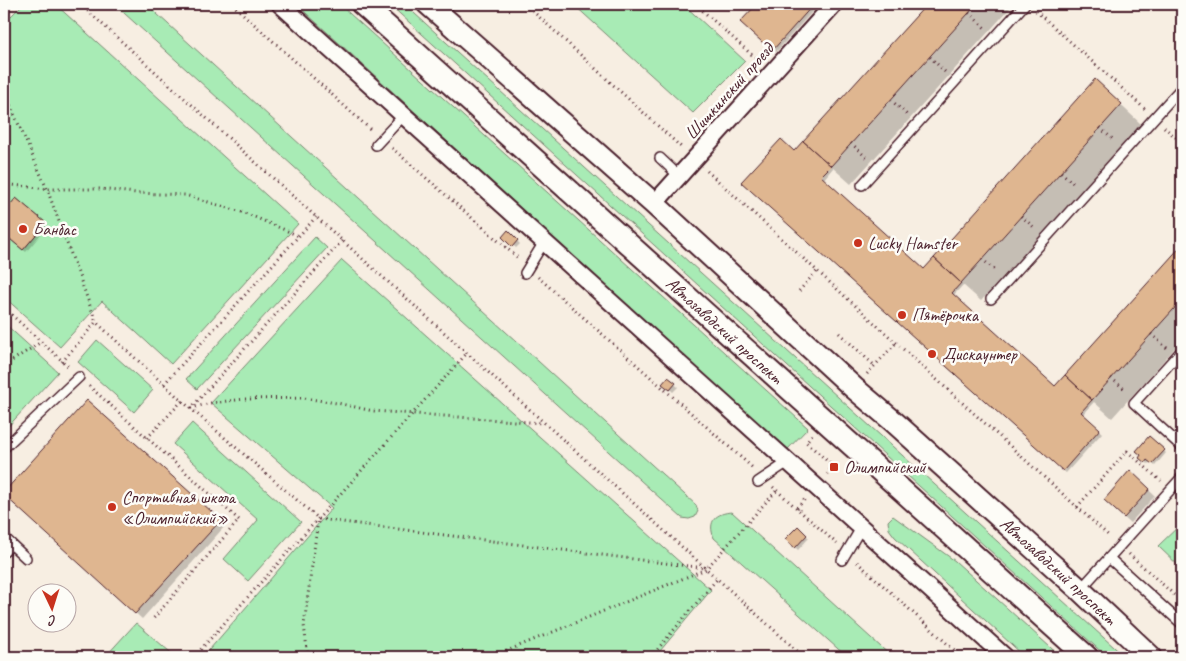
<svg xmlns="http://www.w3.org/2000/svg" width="1186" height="661" font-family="Caveat,sans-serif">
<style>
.green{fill:#a8ebb5;stroke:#798570}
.shadow{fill:#0003}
.building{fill:#dfb690;stroke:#4a1f2b}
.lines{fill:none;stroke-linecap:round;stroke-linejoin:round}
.service-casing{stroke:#4a1f2b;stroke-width:12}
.minor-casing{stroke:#4a1f2b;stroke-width:20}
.tertiary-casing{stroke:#4a1f2b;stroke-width:25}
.path{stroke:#4a1f2b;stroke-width:3;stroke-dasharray:1 4;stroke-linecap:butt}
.service{stroke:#fdfcf7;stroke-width:9}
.minor{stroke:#fdfcf7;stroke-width:16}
.tertiary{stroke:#fdfcf7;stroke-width:21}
.poi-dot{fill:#c8321e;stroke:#fdfcf7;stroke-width:2}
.labels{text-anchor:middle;stroke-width:5;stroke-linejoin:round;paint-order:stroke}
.street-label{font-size:18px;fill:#4a1f2b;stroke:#fdfcf7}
.poi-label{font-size:18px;fill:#4a1f2b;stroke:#fdfcf7;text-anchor:start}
</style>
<rect width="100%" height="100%" fill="#f7eee2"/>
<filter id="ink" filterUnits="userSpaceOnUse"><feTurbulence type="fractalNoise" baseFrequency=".02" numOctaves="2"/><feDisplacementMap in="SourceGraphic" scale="10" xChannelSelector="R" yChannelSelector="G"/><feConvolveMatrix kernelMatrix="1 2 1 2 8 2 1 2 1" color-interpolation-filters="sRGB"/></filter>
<g filter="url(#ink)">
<g class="green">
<polygon points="23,4 55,4 298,224 171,364 102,301 60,347 4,297 4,234 23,250 46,223 16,198 4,212 4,23"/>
<polygon points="114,4 146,4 696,505 698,511 695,517 689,519 682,518"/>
<polygon points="296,4 339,4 808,428 787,450"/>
<polygon points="389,4 404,4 1125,657 1107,657"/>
<polygon points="573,4 683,4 745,61 693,113"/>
<polygon points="315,237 327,248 197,389 186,379"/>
<polygon points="342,260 711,590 655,657 203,657 332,508 211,403"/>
<polygon points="4,323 58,372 4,431"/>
<polygon points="97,340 153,390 134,412 78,362"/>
<polygon points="192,423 301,522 248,581 224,559 258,520 173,444"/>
<path d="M732 512 892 657H847L714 538C707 521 716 513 732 512Z"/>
<polygon points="893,516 955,561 1061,657 1025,657 895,537 889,529 888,521"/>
<polygon points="1182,523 1182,569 1158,546"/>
<polygon points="136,623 176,657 105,657"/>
</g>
<g class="shadow">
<polygon points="759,4 819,4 776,52 742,22"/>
<polygon points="929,4 1007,4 1011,7 851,184 833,168 823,180 924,271 1095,81 1141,124 981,301 963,285 953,296 1055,388 1182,247 1182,340 1112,418 1094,402 1082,415 1102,433 1066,473 743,182 794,152"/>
<polygon points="16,199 47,227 26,252 4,233 4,213"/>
<polygon points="508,232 520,244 516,248 504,237"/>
<polygon points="668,378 678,387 673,392 664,384"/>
<polygon points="88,401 225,526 142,619 4,493"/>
<polygon points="1150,438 1166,453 1155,466 1150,462 1148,464 1141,458"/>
<polygon points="1130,472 1155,496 1130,523 1111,506"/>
<polygon points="798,528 809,538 798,550 787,539"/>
</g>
<g class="building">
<polygon points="757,4 814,4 772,51 740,22"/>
<polygon points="927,4 977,4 831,166 803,141"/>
<polygon points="1095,79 1122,104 961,283 934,258"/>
<polygon points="781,139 794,151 803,141 831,166 821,176 924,269 934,258 961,283 952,293 1055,386 1065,375 1092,400 1081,412 1100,429 1063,471 741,182"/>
<polygon points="16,198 46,223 23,250 4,234 4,212"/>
<polygon points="508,230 518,240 512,247 502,237"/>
<polygon points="1182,245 1182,300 1092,400 1065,375"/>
<polygon points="668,377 676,383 670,390 662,384"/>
<polygon points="87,400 221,520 135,614 4,495 4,492"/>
<polygon points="1149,436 1165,450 1152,464 1147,460 1145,463 1139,458 1141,455 1136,451"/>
<polygon points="1130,470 1150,489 1124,518 1104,500"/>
<polygon points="798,526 807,535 795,548 785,539"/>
</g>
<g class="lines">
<g class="service-casing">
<g id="service">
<polyline points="376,145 404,115"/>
<polyline points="660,158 679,176"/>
<polyline points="862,185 1025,4"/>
<polyline points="525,273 544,242"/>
<polyline points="991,299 1182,87"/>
<polyline points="1182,350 1134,403 1182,447"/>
<polyline points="4,448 79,377"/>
<polyline points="758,482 788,462"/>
<polyline points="4,537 11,544"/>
<polyline points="4,552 11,544 26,558"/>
<polyline points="1109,558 1182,624"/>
<polyline points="842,560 861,528"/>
<polyline points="1080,590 1182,477"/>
</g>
</g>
<g class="minor-casing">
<g id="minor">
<polyline points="280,4 1005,657"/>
<polyline points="654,204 834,4"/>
</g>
</g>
<g class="tertiary-casing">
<g id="tertiary">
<path id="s1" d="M362 4 1087 657"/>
<path id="s2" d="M428 4 654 204 854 388 893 421 1080 590 1151 657"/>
</g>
</g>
<g class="path">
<polyline points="80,4 804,657"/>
<polyline points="232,4 372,131"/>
<polyline points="525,4 682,148"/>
<polyline points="695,4 760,62"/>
<polyline points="1036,11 1145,109"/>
<polyline points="4,12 11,4"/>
<polyline points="969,13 985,28"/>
<polyline points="930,57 945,72"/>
<polyline points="4,86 11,107 47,189 96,322"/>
<polyline points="891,100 907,115"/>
<polyline points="1164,127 1182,143"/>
<polyline points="1100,128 1115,141"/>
<polyline points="851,143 867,158"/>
<polyline points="392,148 519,259"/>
<polyline points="707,171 1109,536"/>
<polyline points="1061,172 1075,185"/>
<polyline points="4,184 47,189 99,189 136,193 185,195 245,213 299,236"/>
<polyline points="1021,216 1036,229"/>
<polyline points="342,241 191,408 211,403 245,399 304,398 337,403 373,411 543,423"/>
<polyline points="982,259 997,272"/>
<polyline points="538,277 754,469"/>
<polyline points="799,291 817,271"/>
<polyline points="4,308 70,368"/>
<polyline points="839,333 875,366"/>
<polyline points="1151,334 1167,348"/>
<polyline points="62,362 96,322 182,401 319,519 704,568"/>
<polyline points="4,366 41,342"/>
<polyline points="867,374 896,343"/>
<polyline points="1111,378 1126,390"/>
<polyline points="164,384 316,217"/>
<polyline points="89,386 239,520 152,620"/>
<polyline points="812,435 806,442 833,466 827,474"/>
<polyline points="147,438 182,401"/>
<polyline points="773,487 837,544"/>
<polyline points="1077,507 1127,451 1161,481"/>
<polyline points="797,508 805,499"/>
<polyline points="1129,554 1182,602"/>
<polyline points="857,562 962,657"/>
<polyline points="194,657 467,353"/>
<polyline points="308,657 304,625 318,520"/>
<polyline points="492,657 706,569 777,490"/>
<polyline points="651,657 717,579"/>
</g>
<use href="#service" class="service"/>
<use href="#minor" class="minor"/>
<use href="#tertiary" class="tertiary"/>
</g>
</g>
<g class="poi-dot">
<circle cx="23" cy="229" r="5"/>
<circle cx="858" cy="243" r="5"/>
<circle cx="902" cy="315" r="5"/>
<circle cx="932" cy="354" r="5"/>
<rect x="829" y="462" width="10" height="10" rx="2.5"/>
<circle cx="112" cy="507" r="5"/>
</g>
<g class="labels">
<g class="street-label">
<text transform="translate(729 91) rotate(-48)" y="6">Шишкинский проезд</text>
<text dy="6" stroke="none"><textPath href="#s1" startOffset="488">Автозаводский проспект</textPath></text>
<text dy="6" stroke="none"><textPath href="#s2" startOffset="848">Автозаводский проспект</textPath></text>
</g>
<g class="poi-label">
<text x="33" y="235">Банбас</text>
<text x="868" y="249">Lucky Hamster</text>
<text x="912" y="321">Пятёрочка</text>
<text x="942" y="360">Дискаунтер</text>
<text x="844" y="473">Олимпийский</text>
<text x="122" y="503">Спортивная школа<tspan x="122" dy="21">«Олимпийский»</tspan></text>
</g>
</g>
<rect width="1186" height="661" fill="none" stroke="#fdfcf7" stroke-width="20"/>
<rect x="10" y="10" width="1166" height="641" fill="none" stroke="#4a1f2b" stroke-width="2" filter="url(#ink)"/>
<g transform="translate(52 608) rotate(176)"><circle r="24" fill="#fdfcf7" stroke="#b5a4a5"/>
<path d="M0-4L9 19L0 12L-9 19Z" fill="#c8321e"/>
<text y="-8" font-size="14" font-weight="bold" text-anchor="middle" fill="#4a1f2b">С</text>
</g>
</svg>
